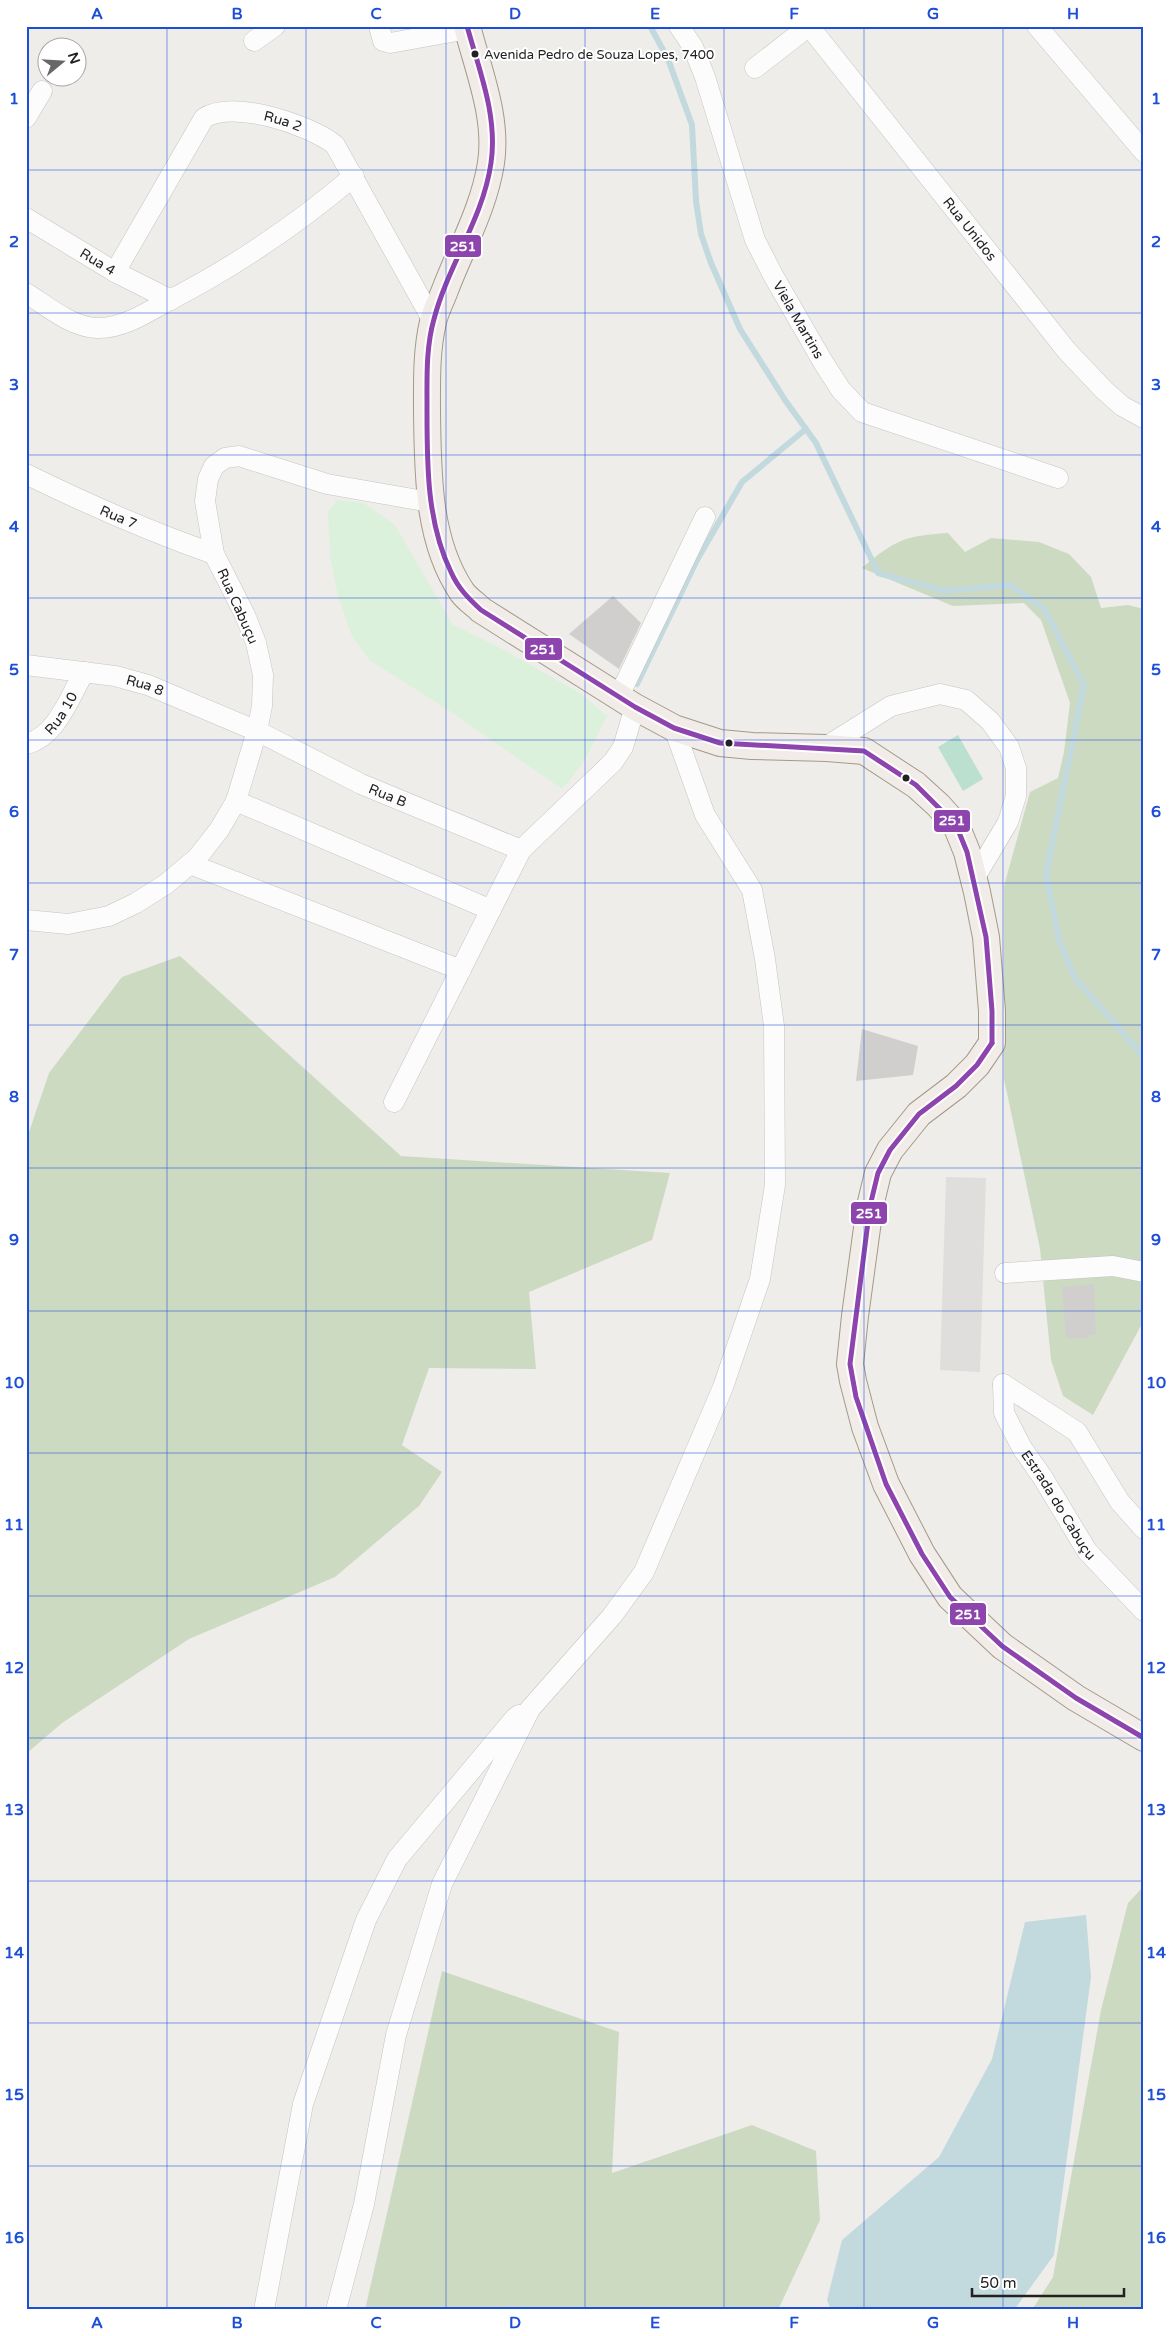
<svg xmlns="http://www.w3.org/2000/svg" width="1170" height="2336" font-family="'Varela Round',sans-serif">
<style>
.forest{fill:#ccdac2}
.park{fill:#dcf1db}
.pitch{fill:#bbe0d0}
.parking{fill:#dfdedd}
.water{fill:#c2d9de}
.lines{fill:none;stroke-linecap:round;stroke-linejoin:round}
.stream{stroke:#c2d9de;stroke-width:6}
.building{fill:#d1cfcd}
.minor-casing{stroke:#c5c4c2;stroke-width:21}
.major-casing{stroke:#a39a89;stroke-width:28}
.minor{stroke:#fdfcfc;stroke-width:20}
.major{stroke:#f1ece7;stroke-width:26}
.bus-1-casing{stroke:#fff;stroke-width:9}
.bus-1{stroke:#8e44ad;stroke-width:5}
.grid{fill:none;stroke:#1d4ed8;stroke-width:1;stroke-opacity:0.55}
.bus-dot{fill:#212121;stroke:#fff;stroke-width:2}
.labels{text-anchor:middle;stroke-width:4;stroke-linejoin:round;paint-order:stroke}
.bus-label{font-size:13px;fill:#212121;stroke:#fff;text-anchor:start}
.street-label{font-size:14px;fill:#212121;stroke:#fff}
.line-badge{stroke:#fff;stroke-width:2}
.badge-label{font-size:14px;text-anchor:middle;font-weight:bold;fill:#fff}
.neatline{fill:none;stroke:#1d4ed8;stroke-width:2}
.grid-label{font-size:16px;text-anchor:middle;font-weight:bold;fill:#1d4ed8}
</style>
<rect width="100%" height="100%" fill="#efedea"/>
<g class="forest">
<path d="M948 533 965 552 991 538 1039 542 1069 554 1091 577 1101 608 1128 605 1144 609V1320L1093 1415 1063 1396 1051 1360 1040 1249 1004 1079V886L1030 792 1058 778 1064 752 1070 703 1041 620 1024 603 953 606 862 568C896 539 905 536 948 533Z"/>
<polygon points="180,956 401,1156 670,1173 652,1240 529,1292 536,1369 429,1368 402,1445 442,1472 419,1506 335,1577 189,1639 62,1723 26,1754 26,1141 49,1073 122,977"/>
<polygon points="1144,1886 1144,2310 1032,2310 1053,2277 1101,2010 1128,1903"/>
<polygon points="442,1971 619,2032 612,2173 752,2125 816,2151 820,2220 778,2310 365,2310"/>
</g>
<path class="park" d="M337 500 364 503 395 525 453 625 493 644 580 693 607 716C592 746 585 764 562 789L442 706 369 660 352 636 338 596 330 557 328 512Z"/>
<polygon class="pitch" points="958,735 983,779 963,791 938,747"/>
<polygon class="parking" points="946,1177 986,1178 980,1372 940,1370"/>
<polygon class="water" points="1086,1915 1091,1977 1054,2255 1014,2310 831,2310 827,2300 842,2240 939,2157 992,2059 1025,1922"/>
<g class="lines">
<g class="stream">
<polyline points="650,26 668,59 692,125 696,201 701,234 711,263 740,329 785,400 816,443 878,573 945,591 1010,585 1044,609 1084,685 1046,874 1059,940 1075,978 1144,1057"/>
<polyline points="637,684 697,560 742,482 806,429"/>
</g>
</g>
<g class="building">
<polygon points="613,596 641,623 619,669 569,634"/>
<polygon points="862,1029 918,1046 913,1075 856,1081"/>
<polygon points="1094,1284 1096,1334 1089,1335 1089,1338 1066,1338 1062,1287"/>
</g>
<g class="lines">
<g class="minor-casing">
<g id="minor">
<polyline points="379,26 383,41 390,43 468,29"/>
<path id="s1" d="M679 26 693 47 705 77 755 240 774 277 823 362 841 390 862 412 1058 478"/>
<path id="s2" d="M809 26 1067 351 1104 390 1122 406 1144 418"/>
<polyline points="1037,26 1144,152"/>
<polyline points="254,41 275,26"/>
<polyline points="755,68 809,26"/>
<polyline points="26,118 42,91"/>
<path id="s3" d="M26 218 115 272 171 300"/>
<path id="s4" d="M115 272 204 118C233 99 310 125 335 145L433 321"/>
<path d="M26 293C47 306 71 327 97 328 120 329 145 314 164 303 233 268 295 226 354 176"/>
<path id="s5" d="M26 474C89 505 148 531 214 554"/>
<path id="s6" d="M26 665 115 676 148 685 257 731 361 784 521 850"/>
<polyline points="619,696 705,517"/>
<path id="s7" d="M26 744C56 737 70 697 84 672"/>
<polyline points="824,748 891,706 940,694 966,700 990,721 1009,747 1016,768 1016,796 1008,822 974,879"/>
<polyline points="236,801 491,910"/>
<polyline points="190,864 461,970"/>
<polyline points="26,920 68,924 109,916 136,903 166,884 197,858 219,830 236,801 257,731 262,706 263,675 256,643 245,615 214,554 205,501 208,479 214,466 225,458 239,456 327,484 430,502"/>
<polyline points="394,1102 521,850 613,762 623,747 635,707"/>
<polyline points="1005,1273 1113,1266 1144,1272"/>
<path id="s8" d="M1003 1384 1004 1413 1022 1448 1043 1478 1087 1551 1144 1611"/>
<polyline points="1003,1384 1077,1432 1120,1502 1144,1529"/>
<polyline points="264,2310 303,2104 366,1920 397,1859 515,1718 519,1715"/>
<polyline points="336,2310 364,2204 396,2035 442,1884 530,1709 612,1616 644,1572 723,1387 760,1279 775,1185 774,1026 765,959 752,890 705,815 674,728"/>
</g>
</g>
<g class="major-casing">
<path id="major" d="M467 26C478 70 498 117 491 163 484 208 461 248 445 290 441 301 435 312 433 322 426 352 427 383 427 413 428 473 427 540 462 592 467 599 475 604 481 610L635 707 674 728 720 743 752 746 827 748 864 751 916 785 938 805 956 825 967 852 977 892 986 937 992 1011V1043L977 1065 956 1086 919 1114 890 1150 878 1173 870 1206 855 1316 850 1364 853 1381 865 1427 886 1484 922 1554 950 1597 1002 1646 1076 1698 1144 1738"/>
</g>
<use href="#minor" class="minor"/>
<use href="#major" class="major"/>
<g class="bus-1-casing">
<g id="bus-1">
<path d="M467 26C479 70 498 116 491 163 483 219 448 265 434 319 426 347 427 376 427 405 427 460 426 521 451 572 458 588 468 598 481 610L635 707 674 728 720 743 864 751 916 785 956 825 967 852 986 937 992 1011V1043"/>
<polyline points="992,1043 977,1065 956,1086 919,1114 890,1150 878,1173 870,1206 850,1364 856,1397 886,1484 922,1554 950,1597 1002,1646 1076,1698 1144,1738"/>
</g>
</g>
<use href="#bus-1" class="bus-1"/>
</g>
<path class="grid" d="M167 26V2310M306 26V2310M446 26V2310M585 26V2310M724 26V2310M864 26V2310M1003 26V2310M26 170H1144M26 313H1144M26 455H1144M26 598H1144M26 740H1144M26 883H1144M26 1025H1144M26 1168H1144M26 1311H1144M26 1453H1144M26 1596H1144M26 1738H1144M26 1881H1144M26 2023H1144M26 2166H1144"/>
<g class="bus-dot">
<circle cx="475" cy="54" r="4.5"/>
<circle cx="729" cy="743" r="4.5"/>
<circle cx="906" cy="778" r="4.5"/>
</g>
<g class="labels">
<g class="bus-label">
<text x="484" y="59">Avenida Pedro de Souza Lopes, 7400</text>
</g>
<g class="street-label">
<text dy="5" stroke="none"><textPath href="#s4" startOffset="259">Rua 2</textPath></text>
<text dy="5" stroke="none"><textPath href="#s2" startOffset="259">Rua Unidos</textPath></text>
<text dy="5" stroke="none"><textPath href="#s3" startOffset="84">Rua 4</textPath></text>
<text dy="5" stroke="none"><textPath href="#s1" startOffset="319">Viela Martins</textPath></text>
<text dy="5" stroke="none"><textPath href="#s5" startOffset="102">Rua 7</textPath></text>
<text transform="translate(238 606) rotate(66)" y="5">Rua Cabuçu</text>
<text dy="5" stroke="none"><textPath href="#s6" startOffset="121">Rua 8</textPath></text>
<text dy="5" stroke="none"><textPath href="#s7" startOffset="48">Rua 10</textPath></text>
<text dy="5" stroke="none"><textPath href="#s6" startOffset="388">Rua B</textPath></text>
<text dy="5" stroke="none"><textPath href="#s8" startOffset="136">Estrada do Cabuçu</textPath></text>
</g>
</g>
<g class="line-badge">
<rect x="444" y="234" width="38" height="24" rx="5" fill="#8e44ad"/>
<rect x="524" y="637" width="39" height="24" rx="5" fill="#8e44ad"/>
<rect x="933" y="809" width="38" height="24" rx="5" fill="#8e44ad"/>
<rect x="850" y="1201" width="38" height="24" rx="5" fill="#8e44ad"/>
<rect x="949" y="1602" width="38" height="24" rx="5" fill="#8e44ad"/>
</g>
<g class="badge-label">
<text x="463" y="251">251</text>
<text x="543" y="654">251</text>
<text x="952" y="825">251</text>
<text x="869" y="1218">251</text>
<text x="968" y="1619">251</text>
</g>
<rect width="1170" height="2336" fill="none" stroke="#ffffff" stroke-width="55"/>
<g transform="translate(62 62) rotate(72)"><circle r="24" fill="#ffffff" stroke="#a6a6a6"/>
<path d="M0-4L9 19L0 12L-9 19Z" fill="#696867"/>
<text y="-8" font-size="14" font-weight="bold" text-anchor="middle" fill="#212121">N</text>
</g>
<path d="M972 2288v8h152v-8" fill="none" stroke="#212121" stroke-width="2.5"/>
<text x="980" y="2288" font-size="15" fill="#212121" stroke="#ffffff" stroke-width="4" paint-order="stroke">50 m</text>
<rect x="28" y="28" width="1114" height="2280" class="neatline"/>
<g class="grid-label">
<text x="97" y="19">A</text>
<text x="237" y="19">B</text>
<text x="376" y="19">C</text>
<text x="515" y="19">D</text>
<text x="655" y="19">E</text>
<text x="794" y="19">F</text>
<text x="933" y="19">G</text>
<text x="1073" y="19">H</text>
<text x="14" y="104">1</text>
<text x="1156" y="104">1</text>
<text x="14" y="247">2</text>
<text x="1156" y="247">2</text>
<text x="14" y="390">3</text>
<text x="1156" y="390">3</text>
<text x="14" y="532">4</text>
<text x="1156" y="532">4</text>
<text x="14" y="675">5</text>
<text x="1156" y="675">5</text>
<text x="14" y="817">6</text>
<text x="1156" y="817">6</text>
<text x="14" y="960">7</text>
<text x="1156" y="960">7</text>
<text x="14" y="1102">8</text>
<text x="1156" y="1102">8</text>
<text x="14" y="1245">9</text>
<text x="1156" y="1245">9</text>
<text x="14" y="1388">10</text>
<text x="1156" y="1388">10</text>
<text x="14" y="1530">11</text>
<text x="1156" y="1530">11</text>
<text x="14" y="1673">12</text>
<text x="1156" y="1673">12</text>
<text x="14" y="1815">13</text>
<text x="1156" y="1815">13</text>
<text x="14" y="1958">14</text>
<text x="1156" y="1958">14</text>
<text x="14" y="2100">15</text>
<text x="1156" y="2100">15</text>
<text x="14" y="2243">16</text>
<text x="1156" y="2243">16</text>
<text x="97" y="2328">A</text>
<text x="237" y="2328">B</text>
<text x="376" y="2328">C</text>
<text x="515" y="2328">D</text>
<text x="655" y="2328">E</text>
<text x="794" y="2328">F</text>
<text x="933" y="2328">G</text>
<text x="1073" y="2328">H</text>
</g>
</svg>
